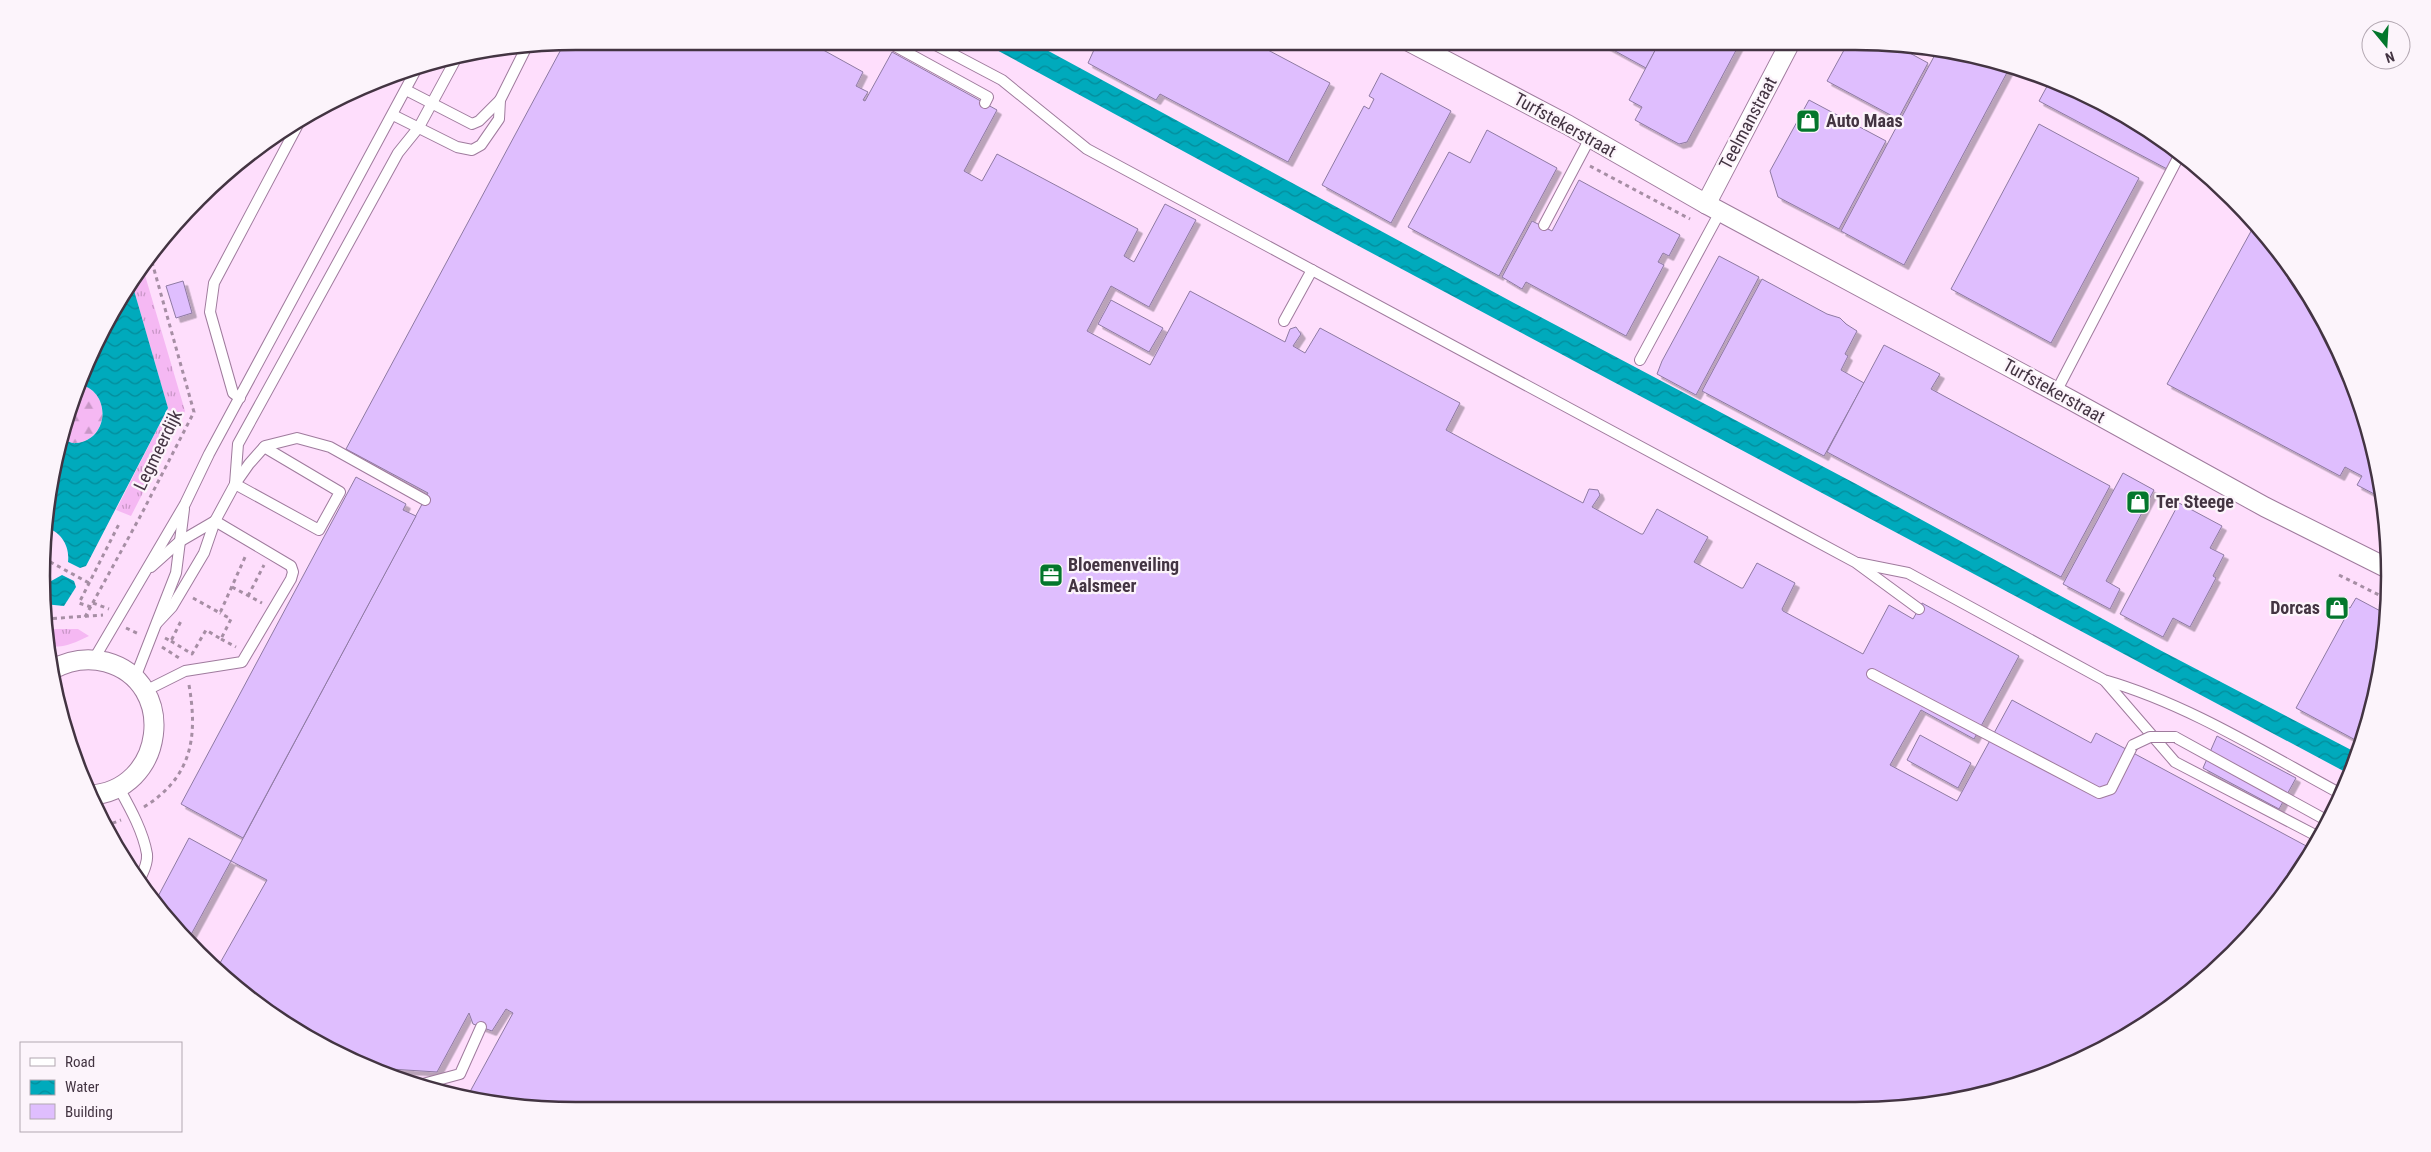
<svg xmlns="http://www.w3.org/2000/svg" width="2431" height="1152" font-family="'Roboto Condensed',sans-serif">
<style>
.grass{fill:url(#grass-tufts)}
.forest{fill:url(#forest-firs)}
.water{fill:url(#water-waves)}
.building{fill:#dfbefe;stroke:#8e7aa2;filter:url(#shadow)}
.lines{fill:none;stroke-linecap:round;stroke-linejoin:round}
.lane-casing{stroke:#9f7b9d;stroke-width:12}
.street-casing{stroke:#9f7b9d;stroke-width:21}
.path{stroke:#a68ea4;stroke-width:3;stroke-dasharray:4 4;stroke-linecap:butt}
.lane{stroke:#fff;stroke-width:10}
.street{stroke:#fff;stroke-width:19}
.lane-bridge-casing{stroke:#9f7b9d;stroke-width:12;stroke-linecap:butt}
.lane-bridge{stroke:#fff;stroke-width:10}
.labels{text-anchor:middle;stroke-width:4.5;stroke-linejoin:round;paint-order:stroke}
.poi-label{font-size:18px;font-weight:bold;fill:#433442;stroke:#fcf4fb;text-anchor:start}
.street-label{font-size:18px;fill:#433442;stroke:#fcf4fb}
.rim{fill:none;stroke:#433442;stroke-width:2.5}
</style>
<defs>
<pattern id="grass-tufts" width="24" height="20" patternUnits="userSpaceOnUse" patternTransform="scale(1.25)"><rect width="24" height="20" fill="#f5b8f3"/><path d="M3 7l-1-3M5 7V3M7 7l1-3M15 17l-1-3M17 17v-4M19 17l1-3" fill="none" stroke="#c896c6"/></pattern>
<pattern id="forest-firs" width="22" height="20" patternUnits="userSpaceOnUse" patternTransform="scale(1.25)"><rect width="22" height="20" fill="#f5b8f3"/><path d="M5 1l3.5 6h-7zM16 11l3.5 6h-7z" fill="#c896c6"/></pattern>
<pattern id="water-waves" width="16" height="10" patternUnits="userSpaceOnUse" patternTransform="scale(1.25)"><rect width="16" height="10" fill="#00aabc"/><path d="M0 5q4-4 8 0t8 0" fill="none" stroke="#048b9a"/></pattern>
<filter id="shadow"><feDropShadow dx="4.5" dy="4.5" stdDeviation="0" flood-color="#0004"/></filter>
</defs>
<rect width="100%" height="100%" fill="#fedefc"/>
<g class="grass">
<polygon points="142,265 185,411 131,516 116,510 168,408 131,280"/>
<path d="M45 629H78L89 636C75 643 61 649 46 646Z"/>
</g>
<path class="forest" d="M78 384C112 390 110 440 76 443 72 444 66 440 61 439Z"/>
<g class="water">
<polygon points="980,41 1030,41 1514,303 1858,485 2156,648 2357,753 2351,775 1353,243"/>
<path d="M131 280 168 408 86 566 80 568 68 562C70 546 61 531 44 527L52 471 61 439C66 440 72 444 76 443 110 440 112 390 78 384L82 371Z"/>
<polygon points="62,575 74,581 76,587 64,606 44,604 44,585"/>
</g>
<g class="building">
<polygon points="576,41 807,41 863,72 856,86 868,92 863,100 865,101 892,52 997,110 964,171 982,181 997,154 1138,229 1124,256 1134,262 1165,204 1196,220 1149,307 1111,286 1087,331 1150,365 1190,291 1285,342 1290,329 1296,327 1301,334 1293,346 1305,353 1320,328 1460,403 1446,430 1496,457 1583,503 1589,489 1598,490 1600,495 1592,507 1641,534 1643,534 1657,509 1708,537 1694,562 1741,588 1743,588 1757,563 1795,583 1782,609 1783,611 1863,654 1889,605 1913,619 1922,603 2019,656 1974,739 1921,710 1890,765 1957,801 2012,700 2091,743 2096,733 2310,848 2279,902 2180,1000 2059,1070 1925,1106 576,1111 466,1099 513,1013 506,1009 492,1031 473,1024 469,1013 437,1072 375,1068 266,1010 193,948 220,963 267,880 231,861 428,493 346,449 565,42"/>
<polygon points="1098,41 1251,41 1330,83 1288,162 1160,94 1156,100 1088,63"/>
<polygon points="1597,41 1660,41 1646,68"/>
<polygon points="1660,41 1741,41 1687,142 1679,144 1635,120 1642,107 1629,100"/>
<polygon points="1849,41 1895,45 1928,63 1898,119 1827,81"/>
<polygon points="1938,49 1960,52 2010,67 1904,265 1841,231"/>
<polygon points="1381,73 1451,111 1391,223 1322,185 1364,106 1369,109 1374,99 1369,96"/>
<polygon points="2051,79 2060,82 2152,132 2178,153 2169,170 2039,101"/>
<polygon points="1809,100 1886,141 1839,229 1778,197 1770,171"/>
<polygon points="2039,124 2139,178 2051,343 1951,289"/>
<polygon points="1487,130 1557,168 1499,276 1408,227 1449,152 1470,163"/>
<polygon points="1579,180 1680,235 1669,256 1663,253 1658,262 1664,265 1626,336 1526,282 1522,289 1502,277 1532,221 1552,231"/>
<polygon points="2255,224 2300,279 2349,372 2380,472 2382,494 2380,497 2357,485 2362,476 2345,467 2340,476 2167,384"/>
<polygon points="1719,256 1759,277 1696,395 1657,374 1662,361"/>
<polygon points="1762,279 1827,314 1840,318 1846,324 1857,331 1845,354 1848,356 1841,370 1864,383 1824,456 1702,391"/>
<polygon points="183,281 192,313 176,318 166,286"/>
<polygon points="1111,300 1163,328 1149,352 1098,324"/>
<polygon points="1884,345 1940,374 1931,389 2110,486 2061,577 1827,452"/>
<polygon points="2123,473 2154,490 2106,581 2120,589 2110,609 2063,584"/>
<polygon points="356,477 406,504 403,510 416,516 243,838 181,804"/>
<polygon points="2179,503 2222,526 2210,548 2224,555 2213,576 2216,578 2190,627 2173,618 2163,637 2120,614"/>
<polygon points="2356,598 2386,614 2379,681 2361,743 2296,708 2345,618 2329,609 2334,600 2350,608"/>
<polygon points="1920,735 1971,763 1958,788 1907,760"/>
<polygon points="2217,736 2296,778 2279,809 2203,768"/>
<polygon points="189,838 231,861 187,942 154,904"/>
</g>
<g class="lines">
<g class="lane-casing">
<g id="lane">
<polyline points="886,41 988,97 985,103"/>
<polyline points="928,41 1002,80 1087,149 1855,562 1919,609"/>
<polyline points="406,90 472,124 479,121 500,100"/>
<polyline points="393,115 457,147 472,150 481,145 499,119 500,100 527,46"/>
<polyline points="1544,225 1590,138"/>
<polyline points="1284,321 1312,270"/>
<polyline points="1640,360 1720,212"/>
<polyline points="2056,392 2180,154"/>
<polyline points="240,398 233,393 210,312 214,283 302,117"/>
<polyline points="235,484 238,444 398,153 419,127 458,55"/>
<polyline points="235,484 319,530 340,492 264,447"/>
<path d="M1858 563 1908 573 2104 680C2188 704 2265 753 2341 794"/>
<polyline points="151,567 179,542 215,521"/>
<polyline points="157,623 172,607 204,553 215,521 235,484 249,464 265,446 297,438 330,447 425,500"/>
<polyline points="94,659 185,504 209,454 418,66"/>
<polyline points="1872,674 2099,793 2111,789 2133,745"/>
<polyline points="135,678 176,573 184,509"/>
<polyline points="2105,681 2175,762 2317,836"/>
<polyline points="145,691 185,671 242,662 291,579 293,572 291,566 215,521"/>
<polyline points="2175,737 2326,820"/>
<path d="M119 788C130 808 143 831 147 854 148 863 143 873 139 881"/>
<polyline points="419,1085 460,1074 481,1027"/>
</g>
</g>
<g class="street-casing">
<g id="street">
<polyline points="1408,41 1568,125 1706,204 2071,400 2265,507 2389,569"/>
<polyline points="1706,204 1791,41"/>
<path d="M51 670C69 660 87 657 106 662 179 682 165 792 89 795"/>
</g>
</g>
<g class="path">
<polyline points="1590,166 1690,219"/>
<polyline points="43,550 48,538 43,535"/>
<polyline points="43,558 89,583"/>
<polyline points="2339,575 2387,599"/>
<polyline points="232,587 262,603"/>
<polyline points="248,596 264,565"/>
<polyline points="193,598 220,613 246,555"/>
<polyline points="93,603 109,609"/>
<polyline points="91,607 79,603 120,522"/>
<polyline points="85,617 141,515 194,412 150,255"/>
<polyline points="45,619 103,615"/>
<polyline points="126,628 139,634"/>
<polyline points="165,638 171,641 182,619"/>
<polyline points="221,639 236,647"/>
<polyline points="171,641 192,654 206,630 221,639 231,619 220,613"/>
<polyline points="162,647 179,658"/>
<path d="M144 807C192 777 198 737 189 685"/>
<polyline points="105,826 121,820"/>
</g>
<use href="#lane" class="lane"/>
<use href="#street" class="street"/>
<g class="lane-bridge-casing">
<polyline id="lane-bridge" points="2133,745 2150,737 2175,737"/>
</g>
<use href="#lane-bridge" class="lane-bridge"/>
</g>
<defs>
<g id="shop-square" transform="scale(1.25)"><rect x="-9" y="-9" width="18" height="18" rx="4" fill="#03772c" stroke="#fcf4fb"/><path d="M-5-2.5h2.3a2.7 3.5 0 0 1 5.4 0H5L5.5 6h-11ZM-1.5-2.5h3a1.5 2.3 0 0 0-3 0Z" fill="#fff"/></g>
<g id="office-square" transform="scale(1.25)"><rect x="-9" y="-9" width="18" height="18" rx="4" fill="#03772c" stroke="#fcf4fb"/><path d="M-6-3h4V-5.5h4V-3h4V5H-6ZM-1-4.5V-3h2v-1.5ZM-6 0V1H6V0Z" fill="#fff"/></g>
</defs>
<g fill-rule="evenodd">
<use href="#shop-square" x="1808" y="121"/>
<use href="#shop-square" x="2138" y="502"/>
<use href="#office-square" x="1051" y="575"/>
<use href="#shop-square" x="2337" y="608"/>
</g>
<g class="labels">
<g class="poi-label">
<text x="1826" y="127">Auto Maas</text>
<text x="2156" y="508">Ter Steege</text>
<text x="1068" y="571">Bloemenveiling<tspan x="1068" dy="21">Aalsmeer</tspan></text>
<text x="2320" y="614" text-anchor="end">Dorcas</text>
</g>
<g class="street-label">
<text transform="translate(1748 123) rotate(-62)" y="6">Teelmanstraat</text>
<text transform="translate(1565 125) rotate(29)" y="6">Turfstekerstraat</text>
<text transform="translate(2054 391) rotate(29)" y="6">Turfstekerstraat</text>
<text transform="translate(158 450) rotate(-64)" y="6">Legmeerdijk</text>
</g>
</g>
<path d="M0 0H2431V1152H0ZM576 50H1855A526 526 0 0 1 2381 576V576A526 526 0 0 1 1855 1102H576A526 526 0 0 1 50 576V576A526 526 0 0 1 576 50Z" fill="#fcf4fb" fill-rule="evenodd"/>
<path class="rim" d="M576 50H1855A526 526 0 0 1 2381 576V576A526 526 0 0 1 1855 1102H576A526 526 0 0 1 50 576V576A526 526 0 0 1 576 50Z"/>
<rect x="20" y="1042" width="162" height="90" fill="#fcf4fb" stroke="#b2a7b1"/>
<rect x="30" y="1058" width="25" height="8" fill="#ffffff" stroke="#b2a7b1"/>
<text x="65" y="1067" font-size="15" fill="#433442">Road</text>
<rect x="30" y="1080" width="25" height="15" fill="url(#water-waves)" stroke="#b2a7b1"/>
<text x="65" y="1092" font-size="15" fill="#433442">Water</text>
<rect x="30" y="1104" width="25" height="15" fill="#dfbefe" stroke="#b2a7b1"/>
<text x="65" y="1117" font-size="15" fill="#433442">Building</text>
<g transform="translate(2386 45) rotate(162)"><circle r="24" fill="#fcf4fb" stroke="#b2a7b1"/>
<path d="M0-4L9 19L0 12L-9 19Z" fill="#03772c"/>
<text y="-8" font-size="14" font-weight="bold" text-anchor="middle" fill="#433442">N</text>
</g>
</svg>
